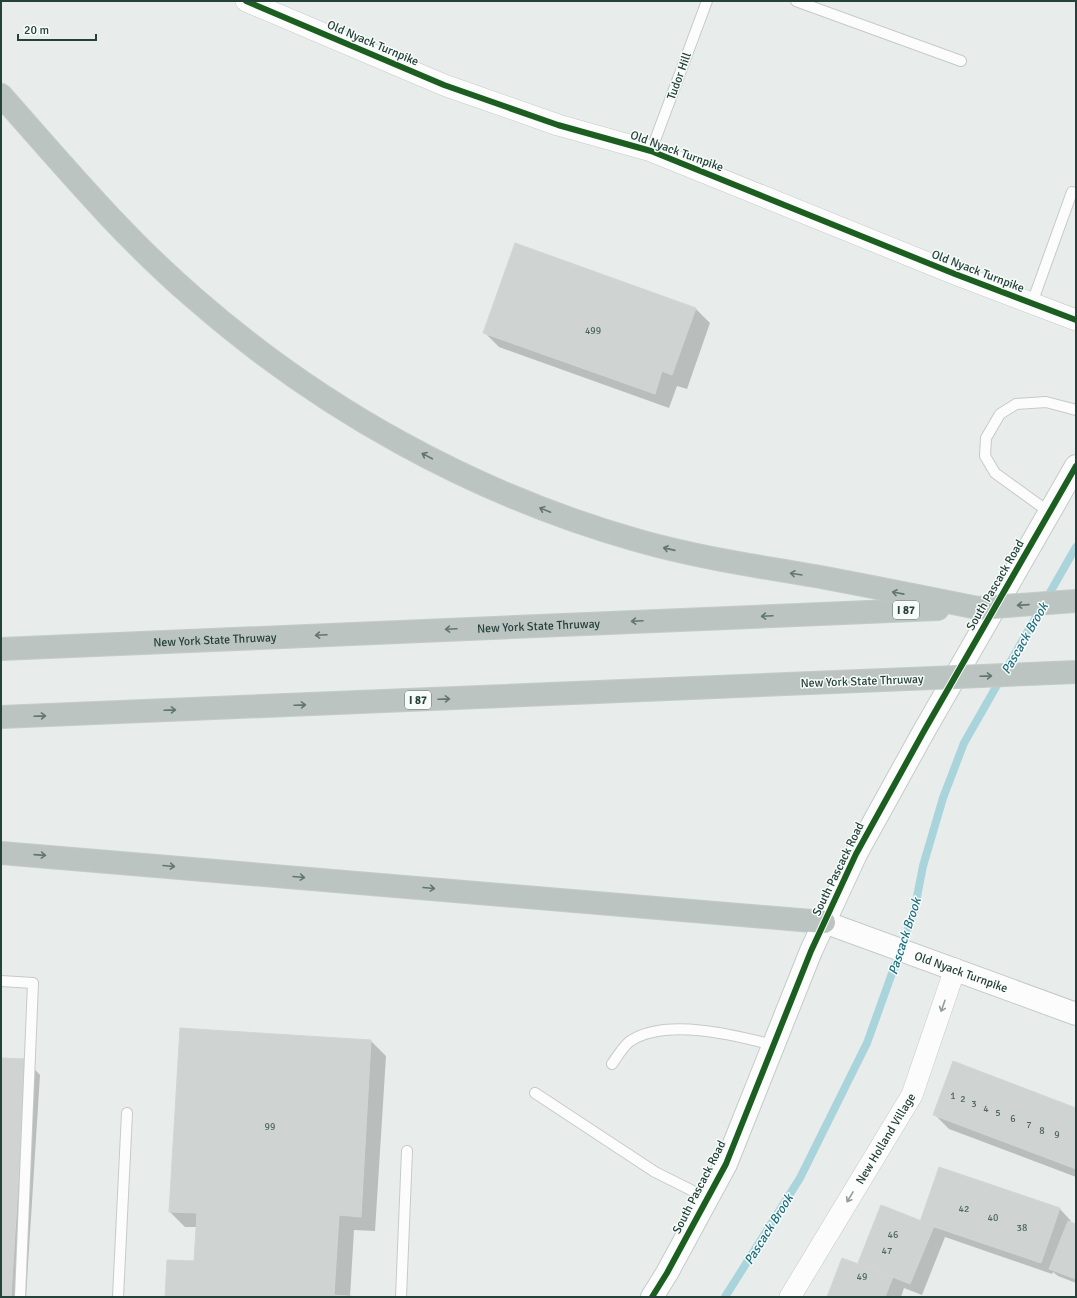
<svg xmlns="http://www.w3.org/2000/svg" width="1077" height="1298" font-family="Signika,sans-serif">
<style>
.shadow{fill:#0003}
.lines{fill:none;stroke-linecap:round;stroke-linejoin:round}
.stream{stroke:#a9d4db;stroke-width:8}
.building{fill:#cfd4d2;stroke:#d1d6d4}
.lane-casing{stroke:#c5cac8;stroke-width:12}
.street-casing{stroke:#c5cac8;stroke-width:22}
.secondary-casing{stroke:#c3cbc8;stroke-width:24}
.highway-casing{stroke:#c3ccc9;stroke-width:24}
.lane{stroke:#fcfcfc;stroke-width:10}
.street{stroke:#fcfcfc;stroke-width:21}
.secondary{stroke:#fcfcfc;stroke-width:22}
.highway{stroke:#bcc4c2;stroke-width:22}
.highway-bridge-casing{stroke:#c3ccc9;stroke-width:24;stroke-linecap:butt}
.highway-bridge{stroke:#bcc4c2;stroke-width:22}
.cycleway-casing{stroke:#f7fbf9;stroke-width:8}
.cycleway{stroke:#1b5e20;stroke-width:6}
.oneway{stroke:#617670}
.oneway2{stroke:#909f9b}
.labels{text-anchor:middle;stroke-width:3;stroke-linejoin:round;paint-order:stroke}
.number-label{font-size:10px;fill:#506761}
.shield{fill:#f7fbf9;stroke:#637a73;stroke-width:1}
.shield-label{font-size:11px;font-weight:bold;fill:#24423a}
.street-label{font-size:12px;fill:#24423a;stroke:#f7fbf9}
.water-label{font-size:13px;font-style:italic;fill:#1c6f80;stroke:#f7fbf9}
</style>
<rect width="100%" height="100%" fill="#e8edeb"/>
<g class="shadow">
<polygon points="695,308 710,323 687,389 677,386 669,408 499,347 484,332"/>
<polygon points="181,1029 371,1041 386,1056 375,1231 354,1230 350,1297 353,1297 166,1297 195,1262 197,1227 185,1227 170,1212"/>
<polygon points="1,1059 26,1060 40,1075 26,1297 1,1297"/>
<polygon points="1076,1109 1076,1177 949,1129 934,1114"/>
<polygon points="940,1168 1060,1209 1071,1221 1070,1223 1076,1225 1076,1283 1058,1276 1053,1272 1052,1274 945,1237 922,1295 904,1288 901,1297 828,1297 858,1265 881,1206 920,1223"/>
</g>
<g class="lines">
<polyline class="stream" points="725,1297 800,1178 867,1043 914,912 923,866 943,798 964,743 1076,547"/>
</g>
<g class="building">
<polygon points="515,243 696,308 672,375 662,371 655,394 483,333"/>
<polygon points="180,1028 371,1040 361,1217 339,1215 334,1295 362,1297 165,1297 167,1260 194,1261 197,1213 169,1212"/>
<polygon points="1,1058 26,1059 11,1297 1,1297"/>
<polygon points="953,1061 1076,1108 1076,1169 933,1115"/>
<polygon points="939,1167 1060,1208 1041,1263 920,1222"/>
<polygon points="881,1205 934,1226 910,1284 858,1263"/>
<polygon points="1068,1221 1076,1224 1076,1279 1049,1269"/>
<polygon points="842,1258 893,1277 885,1297 827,1297"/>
</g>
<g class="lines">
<g class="lane-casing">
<g id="lane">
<polyline points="796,1 961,61"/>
<polyline points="651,151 707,1"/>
<polyline points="1032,303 1072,192 1076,193"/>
<polyline points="1049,512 995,473 985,456 986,438 1000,414 1016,404 1046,402 1076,410"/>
<polyline points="1,981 33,983 20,1297"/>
<path d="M612 1064C617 1057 622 1048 629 1042 664 1017 735 1035 773 1045"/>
<polyline points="535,1093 655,1172 707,1198"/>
<polyline points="118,1297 127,1113"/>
<polyline points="401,1297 407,1151"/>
</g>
</g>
<g class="street-casing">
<g id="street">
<polyline points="246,1 444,85 558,125 651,151 955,274 1076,320"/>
<path id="s1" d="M790 1297 912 1095 955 969"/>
</g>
</g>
<g class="secondary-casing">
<g id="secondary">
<path id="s2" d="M824 922 1076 1014"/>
<polyline points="652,1297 667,1273 726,1164 811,951 856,854 924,731 1076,466"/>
</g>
</g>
<g class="highway-casing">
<g id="highway">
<path d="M1 95C63 165 123 237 194 298 321 409 474 494 636 540 695 557 755 566 815 576 869 586 923 597 978 608"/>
<path id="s3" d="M1 649 938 609"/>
<polyline points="1,717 835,682"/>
<polyline points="1,853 824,922"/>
</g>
</g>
<use href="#lane" class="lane"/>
<use href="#street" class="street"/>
<use href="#secondary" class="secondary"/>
<use href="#highway" class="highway"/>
<g class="highway-bridge-casing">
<g id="highway-bridge">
<polyline points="978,608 1076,601"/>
<polyline points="835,682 1076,672"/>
</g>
</g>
<use href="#highway-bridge" class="highway-bridge"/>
<g class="cycleway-casing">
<g id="cycleway">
<polyline points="246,1 444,85 558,125 651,151 955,274 1076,320"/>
<polyline points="652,1297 667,1273 726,1164 811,951 856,854 924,731 1076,466"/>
</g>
</g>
<use href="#cycleway" class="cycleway"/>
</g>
<defs><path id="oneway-shaft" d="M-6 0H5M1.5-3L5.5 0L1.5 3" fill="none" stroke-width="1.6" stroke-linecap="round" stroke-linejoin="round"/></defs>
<g class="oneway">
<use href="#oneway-shaft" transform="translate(427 456) rotate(-152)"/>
<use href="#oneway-shaft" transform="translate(545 510) rotate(-158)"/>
<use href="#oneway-shaft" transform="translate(669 549) rotate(-167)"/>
<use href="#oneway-shaft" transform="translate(796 574) rotate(-171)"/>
<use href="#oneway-shaft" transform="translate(898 593) rotate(-169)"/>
<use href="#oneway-shaft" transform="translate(1023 605) rotate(176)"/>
<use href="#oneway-shaft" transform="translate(767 616) rotate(177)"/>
<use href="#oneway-shaft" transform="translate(637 621) rotate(177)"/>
<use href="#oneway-shaft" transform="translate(451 629) rotate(177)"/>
<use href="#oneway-shaft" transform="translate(321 635) rotate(177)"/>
<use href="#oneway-shaft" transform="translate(986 676) rotate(-2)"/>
<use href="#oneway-shaft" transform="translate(444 699) rotate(-2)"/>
<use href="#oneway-shaft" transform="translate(300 705) rotate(-2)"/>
<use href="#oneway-shaft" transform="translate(170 710) rotate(-2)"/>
<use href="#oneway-shaft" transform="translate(40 716) rotate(-2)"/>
<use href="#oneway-shaft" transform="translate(40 855) rotate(4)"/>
<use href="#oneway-shaft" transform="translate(169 866) rotate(5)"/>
<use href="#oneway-shaft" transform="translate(299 877) rotate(5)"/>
<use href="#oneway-shaft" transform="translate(429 888) rotate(5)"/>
</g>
<g class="oneway2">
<use href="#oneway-shaft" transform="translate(943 1006) rotate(109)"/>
<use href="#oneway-shaft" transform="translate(850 1197) rotate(121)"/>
</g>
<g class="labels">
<g class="number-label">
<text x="593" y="334">499</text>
<text x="953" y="1099">1</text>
<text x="963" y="1102">2</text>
<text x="974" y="1107">3</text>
<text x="986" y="1112">4</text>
<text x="998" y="1116">5</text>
<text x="1013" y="1122">6</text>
<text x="1029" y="1128">7</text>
<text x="270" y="1130">99</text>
<text x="1042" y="1134">8</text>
<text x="1057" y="1138">9</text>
<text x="964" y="1212">42</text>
<text x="993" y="1221">40</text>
<text x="1022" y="1231">38</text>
<text x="893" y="1238">46</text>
<text x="887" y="1254">47</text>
<text x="862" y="1280">49</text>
</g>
<g class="shield">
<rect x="893" y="601" width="26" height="18" rx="3"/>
<rect x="405" y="691" width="26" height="18" rx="3"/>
</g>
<g class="shield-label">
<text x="906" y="614">I 87</text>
<text x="418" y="704">I 87</text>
</g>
<g class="street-label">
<text transform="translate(373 43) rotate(23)" y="4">Old Nyack Turnpike</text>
<text transform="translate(679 76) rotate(-70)" y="4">Tudor Hill</text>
<text transform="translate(677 151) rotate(20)" y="4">Old Nyack Turnpike</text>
<text transform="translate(978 271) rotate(21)" y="4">Old Nyack Turnpike</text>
<text transform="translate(995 585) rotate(-60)" y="4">South Pascack Road</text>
<text dy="4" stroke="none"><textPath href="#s3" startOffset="538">New York State Thruway</textPath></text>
<text dy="4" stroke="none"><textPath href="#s3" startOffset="214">New York State Thruway</textPath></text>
<text transform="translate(862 681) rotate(-2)" y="4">New York State Thruway</text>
<text transform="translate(838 869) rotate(-64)" y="4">South Pascack Road</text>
<text dy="4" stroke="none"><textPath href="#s2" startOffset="146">Old Nyack Turnpike</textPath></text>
<text dy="4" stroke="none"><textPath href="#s1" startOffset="185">New Holland Village</textPath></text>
<text transform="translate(699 1187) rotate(-63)" y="4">South Pascack Road</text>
</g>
<g class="water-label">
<text transform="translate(1024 638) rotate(-60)" y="5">Pascack Brook</text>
<text transform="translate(904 936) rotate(-72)" y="5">Pascack Brook</text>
<text transform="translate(768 1229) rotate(-58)" y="5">Pascack Brook</text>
</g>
</g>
<rect width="1077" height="1298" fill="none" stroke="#24423a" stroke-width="4"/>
<path d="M18 34v6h78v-6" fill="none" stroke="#24423a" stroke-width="2"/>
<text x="24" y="34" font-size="12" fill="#24423a" stroke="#f7fbf9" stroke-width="3" paint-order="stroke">20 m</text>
</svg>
